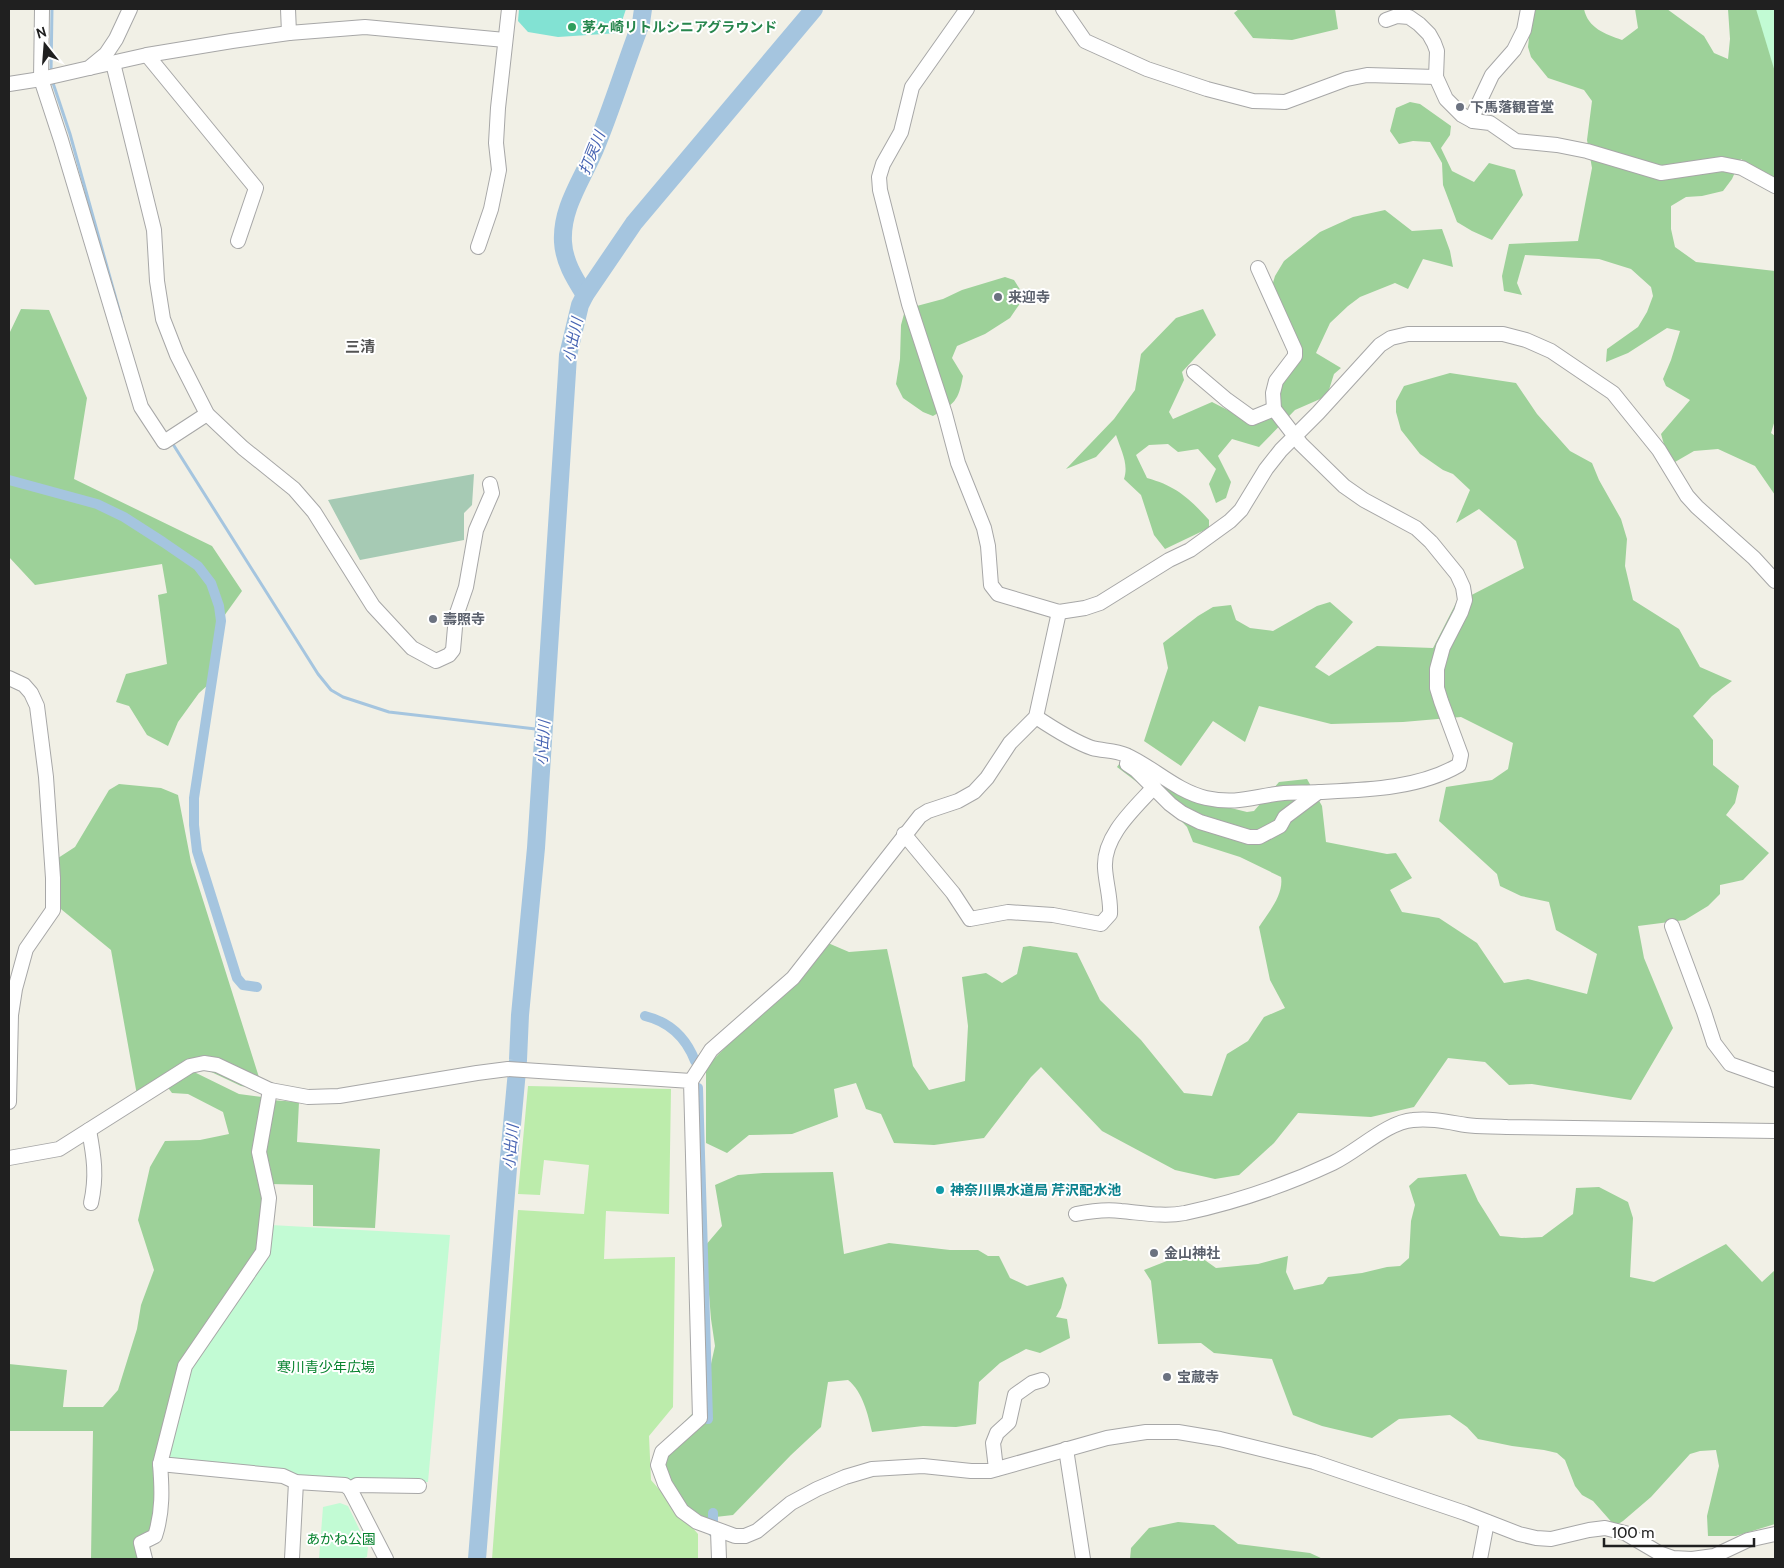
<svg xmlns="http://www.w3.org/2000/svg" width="1784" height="1568" font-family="Cabin,'Noto Sans JP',sans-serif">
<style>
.grass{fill:#bcecab}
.forest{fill:#9dd199}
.cemetery{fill:#a6cab4}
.park{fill:#c2fbd4}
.pitch{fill:#82e2d3}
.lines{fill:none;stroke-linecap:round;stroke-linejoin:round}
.stream{stroke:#a5c5df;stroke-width:3}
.canal{stroke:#a5c5df;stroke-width:10}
.river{stroke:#a5c5df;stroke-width:18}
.minor-casing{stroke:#a7a7a7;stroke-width:16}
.minor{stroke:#fff;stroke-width:14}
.leisure-dot{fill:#2e9e5b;stroke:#fff;stroke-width:2}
.worship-dot{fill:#6b7280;stroke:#fff;stroke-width:2}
.culture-dot{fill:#0f9aa8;stroke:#fff;stroke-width:2}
.labels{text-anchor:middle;stroke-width:4;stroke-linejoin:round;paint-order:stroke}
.leisure-label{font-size:14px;font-weight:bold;fill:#27864d;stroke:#fff;text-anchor:start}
.worship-label{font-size:14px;font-weight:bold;fill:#5b616d;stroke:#fff;text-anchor:start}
.culture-label{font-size:14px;font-weight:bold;fill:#0d838f;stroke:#fff;text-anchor:start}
.park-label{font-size:14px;fill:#08832f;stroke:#fff}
.water-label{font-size:15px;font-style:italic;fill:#4865b3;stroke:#fff}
.neighbourhood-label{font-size:15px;font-weight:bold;fill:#535353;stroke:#fff}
</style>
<rect width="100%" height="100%" fill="#f1f0e6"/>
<polygon class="grass" points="528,1086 671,1089 669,1214 606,1211 604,1259 675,1257 673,1407 649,1436 651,1480 698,1534 698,1559 492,1559 518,1210 584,1214 589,1165 544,1160 540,1195 518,1194"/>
<g class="forest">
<polygon points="1239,9 1335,9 1338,29 1292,40 1253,38 1234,13"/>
<path d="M1532 9H1584C1588 28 1605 34 1622 40L1638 28 1635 9H1667L1704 36 1714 53 1728 59 1730 39 1728 9H1775V181L1741 159 1732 179 1723 191 1702 196 1686 197 1671 206V229L1675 247 1696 262 1775 271V420L1771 433 1775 436V495L1755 466 1718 449 1694 451 1675 462 1665 448 1661 434 1690 400 1666 386 1663 379 1671 360 1680 331 1667 328 1628 353 1606 362 1607 349 1638 327 1647 312 1653 296 1651 287 1631 269 1599 259 1525 255 1517 283 1522 295 1504 291 1502 276 1509 244 1578 241 1592 168 1587 140 1592 101 1584 90 1548 78 1531 57 1528 47Z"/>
<polygon points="1410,102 1420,104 1451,126 1450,135 1441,148 1452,171 1474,182 1489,163 1515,170 1523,195 1492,240 1472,231 1457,222 1443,185 1442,163 1430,142 1413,141 1399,144 1390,131 1396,108"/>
<path d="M1385 210 1412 231 1442 229 1450 251 1453 267 1423 259 1408 289 1395 283 1360 297 1348 306 1330 323 1316 353 1341 368 1334 374 1327 396 1295 410 1259 447 1232 439 1218 456 1231 482 1226 498 1216 503 1209 484 1216 469 1198 449 1178 452 1168 444 1149 445 1136 455 1147 478C1176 486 1189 498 1209 520V528L1165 549 1154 535 1141 495 1124 479C1129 464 1121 450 1116 435L1096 457 1066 469 1114 419 1135 390 1141 354 1176 318 1203 309 1216 335 1182 372 1184 380 1169 412 1173 419 1212 402 1253 423 1270 419 1278 405 1282 363 1297 340 1272 286 1275 276 1284 261 1320 232 1353 217Z"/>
<path d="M1005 277 1014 280 1021 291V302L1010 318 985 334 957 346 952 358 963 376C958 402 955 403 933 416L923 412 903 398 896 384 900 359 901 325 904 314 913 307 943 299 962 290Z"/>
<polygon points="21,309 49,310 87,398 74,479 212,546 242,591 219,623 209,684 199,693 178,722 168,746 147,735 129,706 116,702 126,674 167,664 158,595 167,593 162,564 35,585 9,557 9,334"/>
<path d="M1450 373 1516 383 1537 414 1570 451 1592 463 1599 480 1621 519 1627 539 1625 566 1633 600 1679 629 1700 667 1732 681 1712 696 1693 716 1713 740V765L1739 786 1735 803 1726 815 1769 853 1743 880 1720 885V894L1708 906 1685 920 1638 926 1644 958 1673 1028 1631 1100 1532 1084 1509 1085 1485 1062 1448 1058 1414 1107 1371 1117 1298 1113 1274 1143 1239 1175 1215 1179 1175 1170 1102 1131 1041 1067 1031 1077 984 1138 934 1145 894 1143 881 1114 866 1109 856 1083 834 1089 838 1117 792 1134 749 1135 727 1153 706 1143V1067L828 943 849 952 887 949 913 1066 929 1090 965 1081 968 1026 962 977 986 973 1002 983 1017 974 1023 947 1030 946 1077 953 1100 1000 1141 1040 1184 1093 1212 1096 1227 1054 1248 1041 1264 1017 1285 1008 1270 980 1259 927C1268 913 1284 895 1281 877L1240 857 1193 842 1187 827 1162 801 1117 767 1130 748 1178 795 1247 812 1254 811 1279 782 1307 779 1322 806 1326 842 1387 854 1396 853 1412 878 1390 890 1402 912 1439 918 1477 943 1504 983 1528 979 1587 994 1597 954 1556 930 1549 902 1521 896 1500 886 1497 874 1439 821 1446 787 1492 780 1508 769 1513 743 1461 717 1403 722 1331 724 1259 706 1245 742 1213 721 1181 766 1144 741 1168 668 1163 643 1198 616 1213 607 1231 605 1236 620 1250 628 1273 631 1317 606 1330 602 1353 622 1315 667 1329 676 1377 646 1433 648 1456 603 1524 568 1516 541 1479 509 1456 523 1470 490 1453 474 1443 470 1420 454 1401 430 1396 412V401L1404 386Z"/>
<polygon points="119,784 161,788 178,795 191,862 263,1090 241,1086 190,1062 137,1095 111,950 56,905 55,860 75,847 109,790"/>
<polygon points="190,1070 239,1094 262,1097 265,1199 259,1251 182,1366 156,1524 142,1559 91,1559 93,1431 9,1431 9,1364 67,1370 63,1407 103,1407 118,1390 137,1329 141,1305 154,1270 138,1220 150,1167 165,1141 200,1140 229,1134 223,1112 188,1094 172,1093 166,1085"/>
<polygon points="270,1100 299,1102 297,1142 380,1149 375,1228 313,1226 313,1185 270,1184 262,1152"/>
<path d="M833 1172 844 1254 889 1243 950 1250H978L988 1256H999L1010 1278 1027 1286 1063 1277 1067 1285 1061 1308 1056 1317 1067 1319 1070 1338 1040 1353 1026 1349 1000 1363 979 1382 976 1424 956 1427 923 1426 872 1432C868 1415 863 1392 848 1380L828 1382 821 1427 791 1455 733 1515 698 1519C675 1495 665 1480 661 1446L692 1414 704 1376 711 1364 715 1346 711 1319 705 1246 722 1226 715 1185 738 1175 763 1173Z"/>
<polygon points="1466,1174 1478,1201 1500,1236 1522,1238 1542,1237 1573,1214 1576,1188 1599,1187 1628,1202 1633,1218 1630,1277 1654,1282 1726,1244 1762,1282 1775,1270 1775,1524 1736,1536 1708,1536 1707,1516 1719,1466 1716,1450 1700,1451 1690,1454 1651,1497 1623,1521 1615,1526 1593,1501 1582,1495 1575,1486 1565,1460 1557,1453 1544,1450 1512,1446 1478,1439 1467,1427 1450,1415 1399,1419 1372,1438 1322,1426 1293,1415 1272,1359 1214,1353 1201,1343 1158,1344 1151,1281 1144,1270 1192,1251 1216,1268 1258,1264 1288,1256 1286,1272 1294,1290 1323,1284 1328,1277 1362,1273 1387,1267 1400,1266 1409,1258 1411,1221 1415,1205 1409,1186 1418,1178"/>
<polygon points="1178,1522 1214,1525 1238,1544 1310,1553 1323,1559 1130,1559 1131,1548 1149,1528"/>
</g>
<polygon class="cemetery" points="474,474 472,505 464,513 464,540 360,560 328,500"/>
<g class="park">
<polygon points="1756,9 1775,9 1775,72"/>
<polygon points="271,1225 450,1235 428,1482 349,1481 165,1460 190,1368"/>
<polygon points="340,1503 348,1506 368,1547 367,1557 361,1559 319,1559 323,1507"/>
</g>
<polygon class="pitch" points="519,9 626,9 618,33 558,37 528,32 518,21"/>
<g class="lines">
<g class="stream">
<polyline points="51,72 52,9"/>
<polyline points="52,80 70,134 121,317"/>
<polyline points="171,441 318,674 331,690 343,697 389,712 544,730"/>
</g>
<g class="canal">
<polyline points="9,480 97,504 124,517 163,542 198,566 211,583 219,606 221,621 194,798 194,825 197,851 237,978 243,985 257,987"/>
<path d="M645 1016C670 1022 686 1038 695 1061"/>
<polyline points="698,1088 708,1419"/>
<polyline points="713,1513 713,1532"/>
</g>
<g class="river">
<path d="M585 295C575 279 564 262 563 242 561 208 582 180 595 149 612 108 625 65 641 23L643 9"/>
<polyline points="477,1559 508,1168 518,1060 520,1015 536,848 567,372 568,355 580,305 585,295 634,223 814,9"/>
</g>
<g class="minor-casing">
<g id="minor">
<polyline points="42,9 41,79 61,140 141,407 164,442 207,414"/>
<polyline points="288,9 289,33"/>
<polyline points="967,9 912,87 901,132 883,164 879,177 880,190 909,304 945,414 958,463 984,528 988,546 991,585 998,594 1059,612 1085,608 1100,603 1169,560 1190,550 1230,521 1241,510 1266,469 1281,450 1318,413 1380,345 1391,338 1408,334 1503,334 1526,340 1551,351 1613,393 1659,450 1687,496 1697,507 1754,558 1775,581"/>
<polyline points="1063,9 1085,41 1147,69 1207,89 1253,101 1285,102 1347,79 1367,75 1436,77"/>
<polyline points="1386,20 1397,16 1409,17 1419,24 1429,34 1434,43 1437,51 1436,77 1446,99 1462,115 1473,121 1490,123 1516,141 1557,145 1587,151 1661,173 1722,164 1742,168 1775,186"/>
<polyline points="147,55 256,188 238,241"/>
<polyline points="113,63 154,230 157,281 163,319 177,355 207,414 243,448 294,489 314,512 373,606 412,648 436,661 449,655 453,650 456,616 466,587 476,530 492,493 490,484"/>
<polyline points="89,68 147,55 232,41 289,33 365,27 505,40"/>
<polyline points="9,84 41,79 89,68 106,54 116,39 130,9"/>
<polyline points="1473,121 1475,111 1492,75 1514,50 1524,30 1528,9"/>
<polyline points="478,247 491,209 499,170 496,143 498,108 509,9"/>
<polyline points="1194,372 1227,400 1252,418 1274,409"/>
<polyline points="9,678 24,685 31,693 37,706 46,777 53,878 53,910 26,949 15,989 11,1015 9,1102"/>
<path d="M1036 717C1051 727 1075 742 1092 748 1103 751 1115 750 1126 755 1153 767 1176 791 1206 798 1238 805 1254 796 1284 793 1296 792 1307 793 1319 792 1365 790 1418 789 1459 765L1461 755 1441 701 1437 688V669L1443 647 1461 612 1465 600 1463 587 1457 574 1431 542 1416 528 1364 500 1344 486 1301 444 1274 409 1273 393 1276 381 1295 356V350L1258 268"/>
<polyline points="1127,764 1136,770 1170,804 1182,813 1200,822 1249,837 1259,837 1280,826 1285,817 1317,793"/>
<path d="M904 834 953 893 970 919 1008 912 1053 915 1101 924 1110 914C1111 899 1106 884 1105 868 1103 836 1134 809 1154 787"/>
<polyline points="1672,926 1704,1012 1714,1043 1730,1064 1775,1080"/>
<polyline points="691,1081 711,1050 793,978 920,816 928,811 958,801 974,792 987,778 1010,743 1036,717 1059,612"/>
<polyline points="270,1090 259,1152 269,1198 263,1252 185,1366 160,1464 283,1476 296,1482 345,1485 350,1489 386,1559"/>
<path d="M89 1130C94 1157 97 1176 91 1203"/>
<polyline points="9,1158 59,1149 190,1066 204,1063 217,1065 270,1090 308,1097 339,1096 477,1073 508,1069 691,1081 700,1418 662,1452 658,1465 665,1484 682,1511 697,1522 735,1536 745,1536 757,1531 791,1503 817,1489 845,1477 872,1469 923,1466 971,1471 990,1471 1107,1438 1146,1432 1178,1432 1220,1439 1314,1462 1465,1513 1519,1534 1536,1538 1551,1539 1589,1530 1605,1528 1625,1533 1659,1553 1673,1558 1692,1559 1714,1556 1748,1540 1775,1534"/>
<path d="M1076 1214C1091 1211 1105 1209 1121 1211 1143 1213 1164 1217 1185 1213 1236 1202 1286 1185 1333 1163 1358 1151 1387 1122 1413 1120 1431 1118 1448 1122 1466 1125 1479 1127 1494 1126 1507 1127L1775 1131"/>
<polyline points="1066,1449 1083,1559"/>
<polyline points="996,1469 993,1443 997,1433 1009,1422 1015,1395 1032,1383 1042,1380"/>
<polyline points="350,1489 357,1485 419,1486"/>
<polyline points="718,1531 719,1559"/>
<path d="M145 1559 141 1543 155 1536C163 1512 162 1488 160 1464"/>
<polyline points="292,1559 296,1482"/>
<polyline points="1480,1559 1487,1522"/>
</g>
</g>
<use href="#minor" class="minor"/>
</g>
<circle class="leisure-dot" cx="572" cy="27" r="5"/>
<g class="worship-dot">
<circle cx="1460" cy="107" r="5"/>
<circle cx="998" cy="297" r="5"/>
<circle cx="433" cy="619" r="5"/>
<circle cx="1154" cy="1253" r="5"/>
<circle cx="1167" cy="1377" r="5"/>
</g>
<circle class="culture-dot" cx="940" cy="1190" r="5"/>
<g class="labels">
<g class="leisure-label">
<text x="582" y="32">茅ヶ崎リトルシニアグラウンド</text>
</g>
<g class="worship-label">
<text x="1470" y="112">下馬落観音堂</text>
<text x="1008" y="302">来迎寺</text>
<text x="443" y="624">壽照寺</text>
<text x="1164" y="1258">金山神社</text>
<text x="1177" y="1382">宝蔵寺</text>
</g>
<g class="culture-label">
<text x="950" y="1195">神奈川県水道局 芹沢配水池</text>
</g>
<g class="park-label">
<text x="326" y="1372">寒川青少年広場</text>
<text x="341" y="1544">あかね公園</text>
</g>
<g class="water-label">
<text transform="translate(592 153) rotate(-68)" y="5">打戻川</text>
<text transform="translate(573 340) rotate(-78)" y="5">小出川</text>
<text transform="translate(543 743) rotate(-86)" y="5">小出川</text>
<text transform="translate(511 1147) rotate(-85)" y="5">小出川</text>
</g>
<g class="neighbourhood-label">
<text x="360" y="352">三清</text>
</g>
</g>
<rect width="1784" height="1568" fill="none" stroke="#202020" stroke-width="20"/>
<g transform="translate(45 45) rotate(343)" stroke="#ffffff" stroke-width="4" paint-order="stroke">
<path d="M0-4L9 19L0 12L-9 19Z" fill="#202020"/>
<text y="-8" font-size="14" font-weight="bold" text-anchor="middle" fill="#202020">N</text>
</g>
<path d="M1604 1538v8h150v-8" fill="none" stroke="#202020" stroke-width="2.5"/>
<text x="1612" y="1538" font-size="15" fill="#202020" stroke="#ffffff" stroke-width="4" paint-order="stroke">100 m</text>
</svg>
